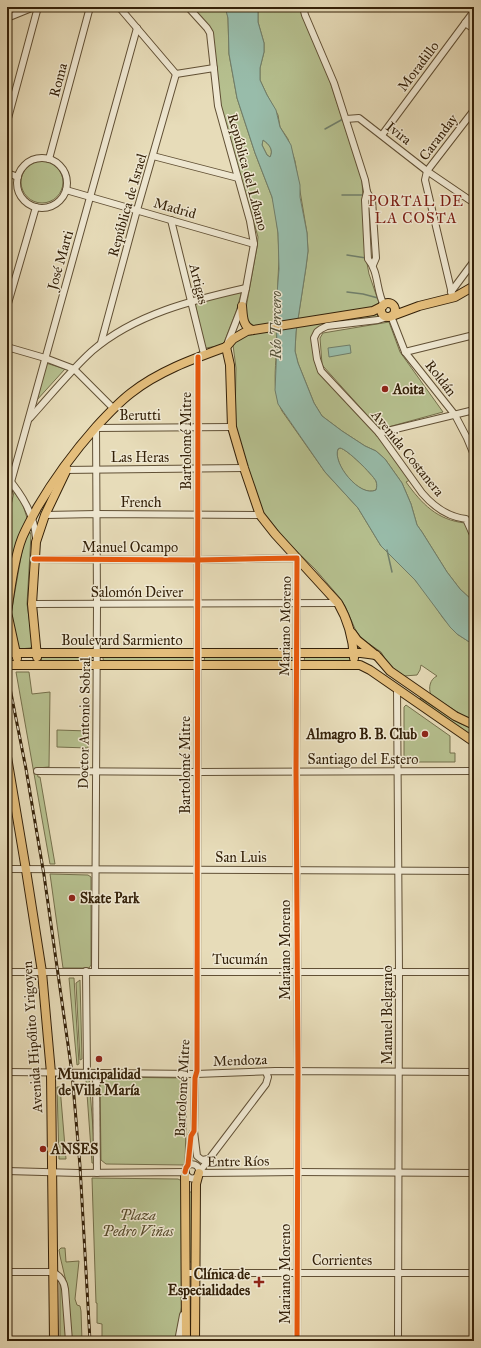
<svg xmlns="http://www.w3.org/2000/svg" width="481" height="1348" font-family="'IM FELL Great Primer',serif">
<style>
.green{fill:#b6c08f;stroke:#75704c}
.water{fill:#98bcaa;stroke:#707e6a;fill-rule:evenodd}
.lines{fill:none;stroke-linecap:round;stroke-linejoin:round}
.stream{stroke:#707e6a;stroke-width:1.5}
.minor-casing{stroke:#615035;stroke-width:8}
.major-casing{stroke:#342109;stroke-width:10}
.minor{stroke:#efe8d2;stroke-width:6}
.major{stroke:#e4be7c;stroke-width:8}
.rail-casing{stroke:#342109;stroke-width:3}
.rail{stroke:#efe8d2;stroke-width:1.5;stroke-dasharray:4.5;stroke-linecap:butt}
.cycleway-casing{stroke:#efe8d2;stroke-width:8}
.cycleway{stroke:#e8590c;stroke-width:5}
.poi-dot{fill:#8f2418;stroke:#efe8d2;stroke-width:1.5}
.labels{text-anchor:middle;stroke-width:3;stroke-linejoin:round;paint-order:stroke}
.street-label{font-size:14px;fill:#342109;stroke:#efe8d2}
.poi-label{font-size:14px;font-weight:bold;fill:#342109;stroke:#efe8d2;text-anchor:start}
.park-label{font-size:14px;font-style:italic;fill:#54492a;stroke:#efe8d2}
.neighbourhood-label{font-size:15px;letter-spacing:1px;fill:#7a1f14;stroke:#efe8d2}
.water-label{font-size:15px;font-style:italic;fill:#525039;stroke:#efe8d2}
</style>
<rect width="100%" height="100%" fill="#e7dcb9"/>
<filter id="stains"><feTurbulence type="fractalNoise" baseFrequency=".005" numOctaves="4"/><feColorMatrix values="0 0 0 0 .2 0 0 0 0 .09 0 0 0 0 .02 0 0 0 .5 -.17"/></filter>
<radialGradient id="worn" r=".72"><stop offset=".6" stop-color="#630" stop-opacity="0"/><stop offset="1" stop-color="#630" stop-opacity=".3"/></radialGradient>
<g class="green">
<path d="M193 7H225L226 8 228 18 229 54 237 98 255 153 272 197 275 208 278 233 279 257 276 325 254 327C246 322 247 318 246 308L257 247 258 237 220 105 212 30Z"/>
<path d="M258 7H300L328 75 362 180 366 258 369 274 379 303 377 313 379 317 316 331V363L368 423 410 480 406 482C422 504 437 520 465 523L474 543V602L460 589 447 572 422 532 417 525 411 504 402 483 385 459 376 451 365 446 342 431 322 416 314 403 298 363 295 351 296 332 306 267 308 251 307 233 295 161 288 139 280 127 278 115 267 95 260 80V68L264 52V43L258 22Z"/>
<path d="M263 140C269 144 274 150 270 157L267 155 262 145Z"/>
<circle cx="42" cy="182" r="21"/>
<polygon points="240,292 241,294 236,312 224,343 223,345 206,348 204,346 195,303"/>
<polygon points="389,322 400,352 443,412 381,429 377,426 323,366 322,364 320,338 323,333"/>
<path d="M276 329C279 356 269 386 282 411L325 472 358 508 381 546 415 580 425 591 443 618 457 634 474 645V720L462 715 431 695C428 688 430 679 437 676L421 665 420 670 417 675 404 676 389 665 381 652 362 639 356 631 345 606 340 598 315 569 287 542 262 510 247 468 235 425 236 368 233 345 234 341 246 334Z"/>
<polygon points="46,363 65,369 36,401"/>
<path d="M340 448C347 449 372 474 376 481 377 484 377 487 376 490 359 498 332 463 338 449Z"/>
<polygon points="14,492 23,505 27,518 7,590 7,523"/>
<polygon points="30,532 31,535 27,604 33,645 30,648 19,649 11,614 22,551 25,540"/>
<polygon points="43,656 90,656 92,659 90,661 43,661 41,659"/>
<polygon points="103,657 192,657 194,659 193,661 104,661 103,659"/>
<polygon points="206,657 291,657 293,659 292,661 206,662 204,659"/>
<polygon points="306,657 350,657 351,658 351,661 306,662 304,659"/>
<polygon points="16,672 29,672 32,694 50,692 49,767 37,768 38,777 40,777 55,864 50,864"/>
<polygon points="420,698 459,723 474,729 474,738 420,700"/>
<polygon points="406,705 450,736 450,753 455,753 455,762 404,762 404,707"/>
<polygon points="57,730 89,731 88,748 57,747"/>
<polygon points="50,874 88,875 91,877 91,965 89,968 63,968"/>
<polygon points="69,978 74,978 79,1064 77,1065"/>
<polygon points="80,980 82,1059 80,1060 76,983"/>
<polygon points="104,1077 182,1078 185,1080 187,1082 185,1165 106,1164 101,1160 100,1081 101,1078"/>
<polygon points="87,1078 89,1078 96,1166 94,1166 94,1163 92,1163 86,1080 87,1080"/>
<polygon points="57,1087 60,1087 66,1159 59,1159"/>
<polygon points="92,1178 178,1179 182,1181 183,1298 176,1341 102,1341 102,1324 97,1323 97,1303 96,1303"/>
<polygon points="189,1192 193,1192 192,1262 189,1262"/>
<polygon points="61,1248 65,1248 66,1262 79,1261 75,1299 77,1305 80,1306 81,1311 82,1341 71,1341 68,1290 60,1256 59,1250"/>
<polygon points="60,1283 62,1284 67,1341 60,1341"/>
</g>
<g class="water">
<path d="M225 7H258V22L264 43V52L260 68V80L267 95 276 110 280 127 291 145 300 185V197L307 233 308 251 306 267 296 332 295 351 298 363 314 403 322 416 342 431 365 446 376 451 385 459 402 483 411 504 417 525 422 532 447 572 460 589 474 602V645L457 634 450 627 415 580 381 546 358 508 325 472 278 404 275 390 277 346 276 307 279 269 278 233 272 197 255 153 237 98 229 54 228 18ZM263 140C269 144 274 150 270 157L267 155 262 145ZM340 448C347 449 372 474 376 481 377 484 377 487 376 490 360 498 332 463 338 449Z"/>
<polygon points="350,345 351,353 329,357 328,348"/>
</g>
<g class="lines">
<g class="stream">
<polyline points="325,129 343,119"/>
<polyline points="342,195 363,195"/>
<polyline points="347,255 366,258"/>
<polyline points="347,292 363,294 378,298"/>
<polyline points="387,550 392,572"/>
</g>
<g class="minor-casing">
<g id="minor">
<polyline points="119,7 176,74"/>
<polyline points="188,7 207,28 210,33 218,106 250,221 254,244 246,288 242,306 228,342"/>
<polyline points="303,7 305,15 334,83 365,180 367,192 372,200 376,258 373,265"/>
<polyline points="7,18 34,7"/>
<polyline points="465,23 474,29"/>
<polyline points="176,74 214,68"/>
<polyline points="346,119 359,118 427,171 474,203"/>
<polyline points="7,122 38,7"/>
<polyline points="382,135 474,11"/>
<polyline points="153,156 238,178"/>
<circle cx="42" cy="183" r="25"/>
<polyline points="49,159 90,7"/>
<polyline points="7,173 18,177"/>
<polyline points="66,190 254,244"/>
<path d="M367 192 365 200 368 259C379 272 376 291 384 305"/>
<polyline points="171,220 204,354"/>
<polyline points="451,292 474,261"/>
<polyline points="453,298 425,180 427,171 474,110"/>
<polyline points="7,307 36,207"/>
<polyline points="391,316 405,352 455,415 467,438 474,455"/>
<path d="M388 317 378 320 327 326 321 329 317 332 314 338 317 359 321 371 379 433 422 493C434 507 448 517 466 519L474 537"/>
<polyline points="101,343 137,210 176,74"/>
<polyline points="7,347 45,358 74,369 113,408"/>
<polyline points="405,352 474,335"/>
<path d="M30 418C50 396 70 371 92 351 135 314 193 300 246 288"/>
<polyline points="379,433 474,410"/>
<polyline points="63,470 244,468"/>
<path d="M7 477C22 495 34 514 36 538"/>
<polyline points="7,500 11,482 137,28"/>
<polyline points="45,515 97,514 260,515"/>
<polyline points="34,559 198,560 297,558 296,771 298,1071 297,1341"/>
<polyline points="32,604 338,603"/>
<polyline points="397,689 399,971 398,1341"/>
<polyline points="37,771 197,772 474,771"/>
<polyline points="7,869 474,871"/>
<polyline points="86,971 87,1073"/>
<polyline points="95,971 97,604 96,428 232,427"/>
<polyline points="7,972 474,972"/>
<polyline points="7,1072 196,1074 275,1071 474,1072"/>
<polyline points="96,1073 97,1173"/>
<polyline points="194,1131 197,1156 202,1160 208,1159"/>
<path d="M188 1165C195 1163 200 1166 199 1173"/>
<path d="M7 1171 78 1173 185 1172C188 1180 196 1181 199 1173L297 1172 474 1173"/>
<polyline points="200,1171 266,1084 268,1077 266,1072"/>
<polyline points="185,1172 186,1168 188,1165 191,1136 194,1131 195,1078 197,1071 198,357"/>
<path d="M7 1272H53C60 1276 64 1281 65 1289L69 1341"/>
<polyline points="186,1273 474,1273"/>
<polyline points="178,1341 183,1315"/>
</g>
</g>
<g class="major-casing">
<g id="major">
<circle cx="388" cy="310" r="7"/>
<path d="M242 306C243 315 242 326 252 330"/>
<polyline points="392,316 419,306 455,297 474,286"/>
<path d="M226 347 230 365 232 427 244 468 260 515 275 534 338 603C348 620 353 638 354 658"/>
<polyline points="226,347 233,339 247,331 373,311 383,306"/>
<polyline points="7,612 17,658"/>
<path d="M7 613C10 591 14 558 22 538 26 528 32 518 37 508 54 479 73 453 96 427 107 415 118 403 131 393 159 371 193 359 226 347"/>
<polyline points="352,633 357,640 378,657 390,671 455,716 474,725"/>
<polyline points="7,653 361,653 376,655"/>
<polyline points="37,657 32,604 36,542 45,515 67,469"/>
<polyline points="7,665 360,665 370,670 474,742"/>
<polyline points="7,757 26,870 42,972 51,1073 54,1341"/>
<polyline points="185,1172 186,1341"/>
<polyline points="195,1341 196,1184 199,1173"/>
</g>
</g>
<use href="#minor" class="minor"/>
<use href="#major" class="major"/>
<g class="rail-casing">
<polyline id="rail" points="7,673 26,769 44,875 72,1073 80,1166 90,1341"/>
</g>
<use href="#rail" class="rail"/>
<g class="cycleway-casing">
<g id="cycleway">
<polyline points="34,559 198,560 297,558 296,771 298,1071 297,1341"/>
<polyline points="185,1172 186,1168 188,1165 191,1136 194,1131 195,1078 197,1071 198,357"/>
</g>
</g>
<use href="#cycleway" class="cycleway"/>
</g>
<g class="poi-dot">
<circle cx="385" cy="389" r="4"/>
<circle cx="425" cy="734" r="4"/>
<circle cx="72" cy="898" r="4"/>
<circle cx="99" cy="1059" r="4"/>
<circle cx="43" cy="1149" r="4"/>
<path d="M257 1276h4v4h4v4h-4v4h-4v-4h-4v-4h4z"/>
</g>
<g class="labels">
<g class="street-label">
<text transform="translate(418 66) rotate(-53)" y="5">Moradillo</text>
<text transform="translate(58 80) rotate(-75)" y="5">Roma</text>
<text transform="translate(399 133) rotate(38)" y="5">Ivira</text>
<text transform="translate(438 137) rotate(-53)" y="5">Caranday</text>
<text transform="translate(248 172) rotate(75)" y="5">República del Líbano</text>
<text transform="translate(127 205) rotate(-74)" y="5">República de Israel</text>
<text transform="translate(175 208) rotate(16)" y="5">Madrid</text>
<text transform="translate(60 260) rotate(-74)" y="5">José Marti</text>
<text transform="translate(199 284) rotate(76)" y="5">Artigas</text>
<text transform="translate(441 378) rotate(52)" y="5">Roldán</text>
<text x="140" y="420">Berutti</text>
<text transform="translate(186 441) rotate(-90)" y="5">Bartolomé Mitre</text>
<text transform="translate(408 453) rotate(51)" y="5">Avenida Costanera</text>
<text x="140" y="462">Las Heras</text>
<text x="141" y="507">French</text>
<text x="130" y="552">Manuel Ocampo</text>
<text x="137" y="597">Salomón Deiver</text>
<text transform="translate(285 626) rotate(-89)" y="5">Mariano Moreno</text>
<text x="122" y="645">Boulevard Sarmiento</text>
<text transform="translate(84 723) rotate(-89)" y="5">Doctor Antonio Sobral</text>
<text x="363" y="764">Santiago del Estero</text>
<text transform="translate(185 765) rotate(-90)" y="5">Bartolomé Mitre</text>
<text x="241" y="862">San Luis</text>
<text transform="translate(285 950) rotate(-90)" y="5">Mariano Moreno</text>
<text x="240" y="964">Tucumán</text>
<text transform="translate(387 1015) rotate(-90)" y="5">Manuel Belgrano</text>
<text transform="translate(32 1037) rotate(-94)" y="5">Avenida Hipólito Yrigoyen</text>
<text transform="translate(240 1060) rotate(-2)" y="5">Mendoza</text>
<text transform="translate(182 1088) rotate(-87)" y="5">Bartolomé Mitre</text>
<text transform="translate(238 1161) rotate(-1)" y="5">Entre Ríos</text>
<text x="342" y="1265">Corrientes</text>
<text transform="translate(285 1274) rotate(-90)" y="5">Mariano Moreno</text>
</g>
<g class="poi-label">
<text x="393" y="394">Aoita</text>
<text x="417" y="739" text-anchor="end">Almagro B. B. Club</text>
<text x="80" y="903">Skate Park</text>
<text x="99" y="1079" text-anchor="middle">Municipalidad<tspan x="99" dy="16">de Villa María</tspan></text>
<text x="51" y="1154">ANSES</text>
<text x="250" y="1279" text-anchor="end">Clínica de<tspan x="250" dy="16">Especialidades</tspan></text>
</g>
<g class="park-label">
<text x="138" y="1220">Plaza<tspan x="138" dy="16">Pedro Viñas</tspan></text>
</g>
<g class="neighbourhood-label">
<text x="416" y="206">PORTAL DE<tspan x="416" dy="17">LA COSTA</tspan></text>
</g>
<g class="water-label">
<text transform="translate(276 325) rotate(-90)" y="5">Río Tercero</text>
</g>
</g>
<rect width="481" height="1348" fill="none" stroke="#e7dcb9" stroke-width="24"/>
<rect x="8" y="8" width="465" height="1332" fill="none" stroke="#342109" stroke-width="2"/>
<rect x="12" y="12" width="457" height="1324" fill="none" stroke="#342109"/>
<rect width="100%" height="100%" filter="url(#stains)"/>
<rect width="100%" height="100%" fill="url(#worn)"/>
</svg>
